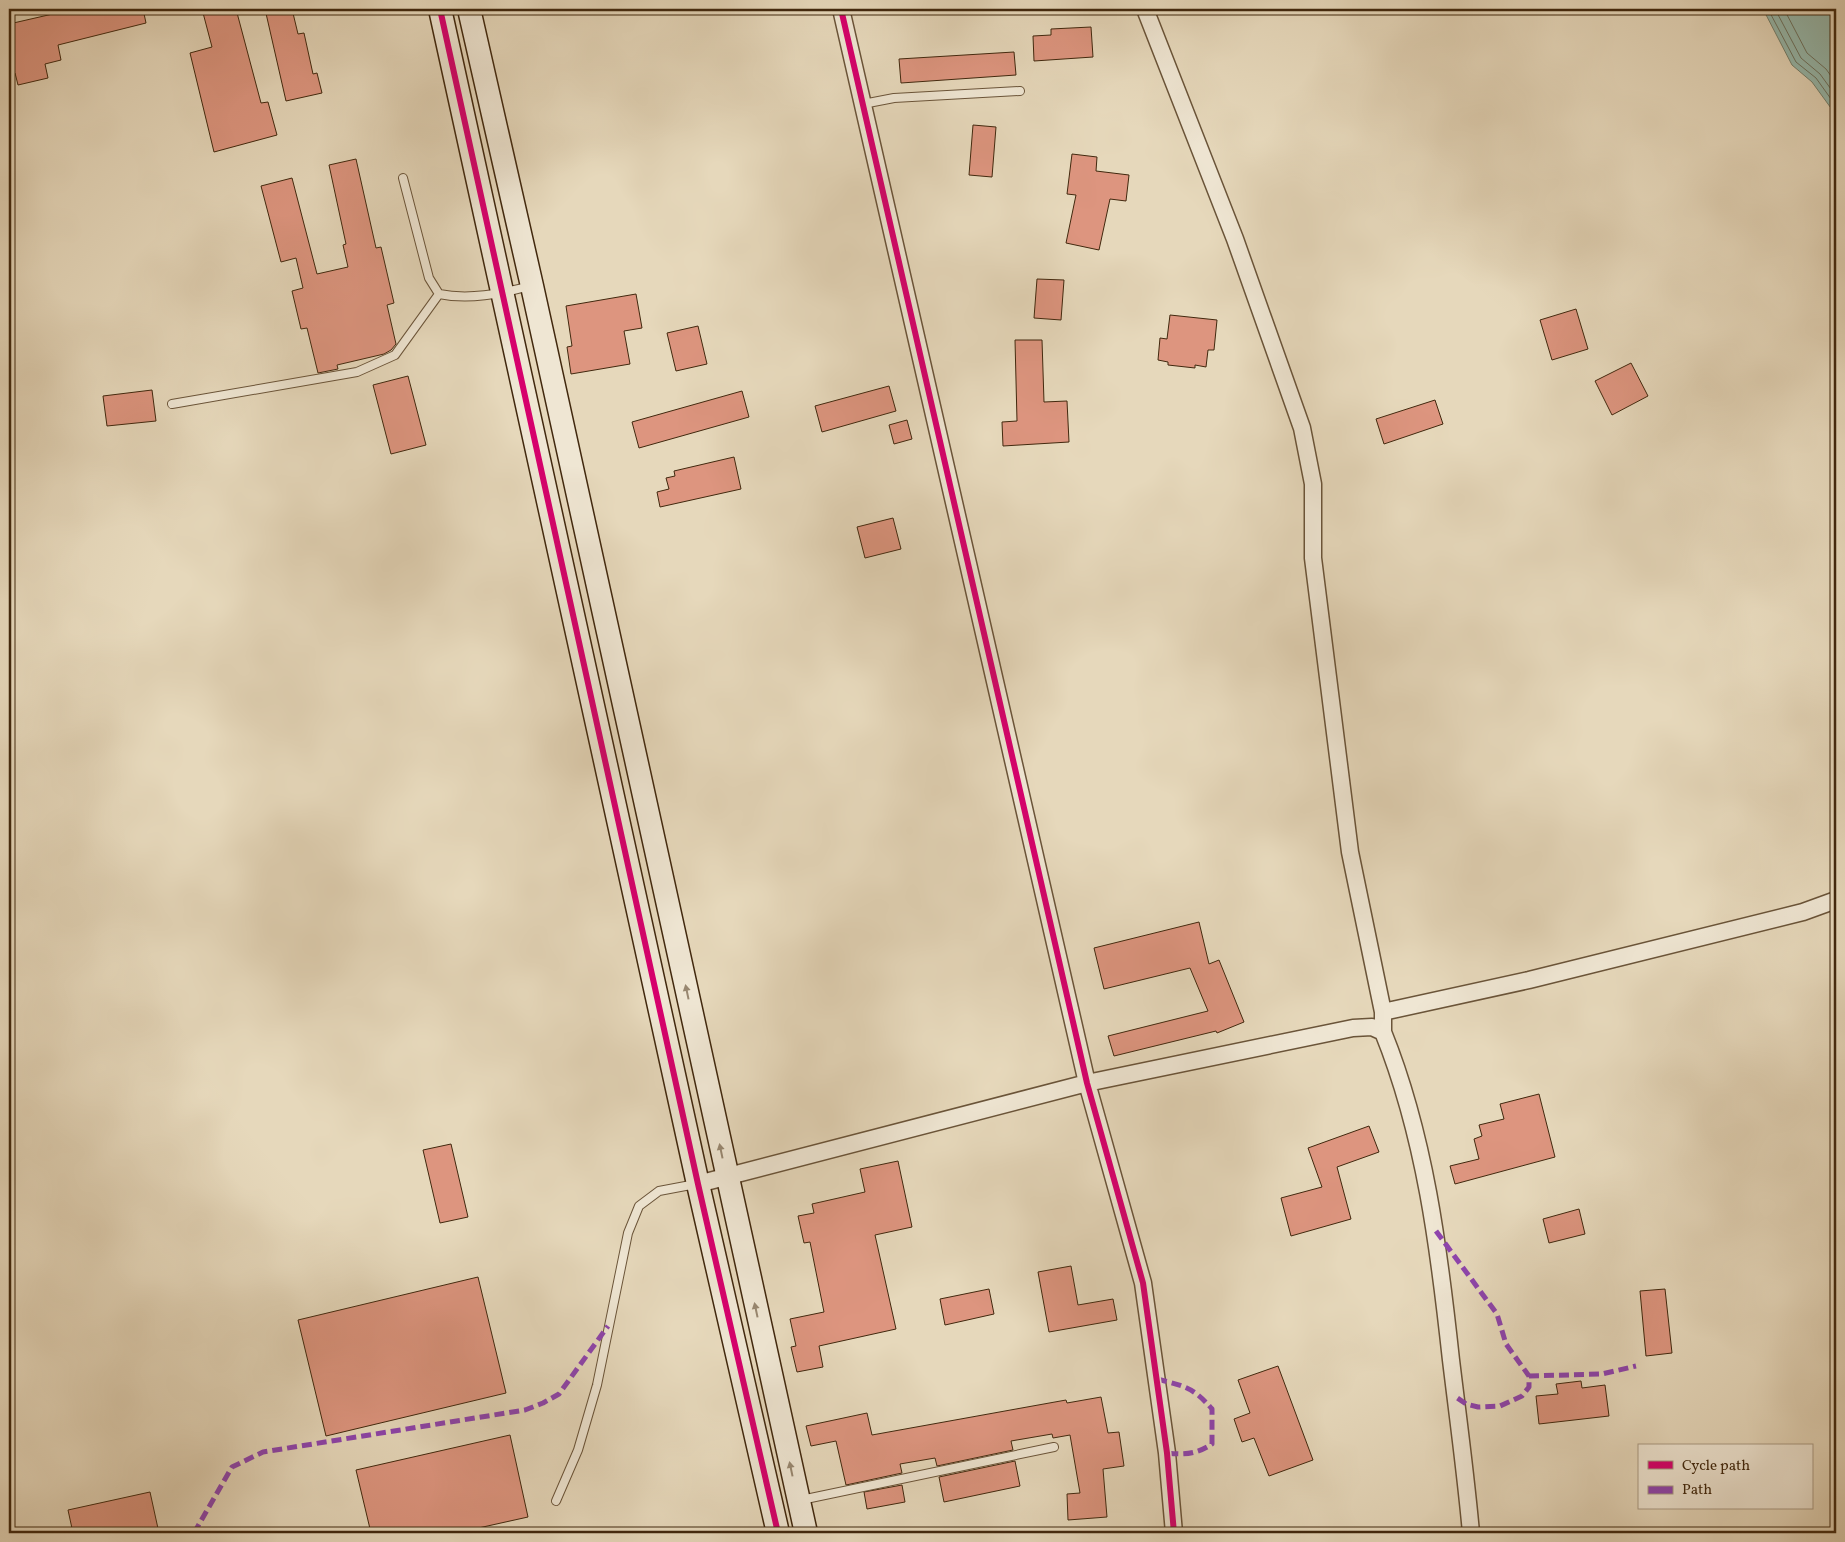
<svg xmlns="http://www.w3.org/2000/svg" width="1845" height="1542" font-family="Vollkorn,serif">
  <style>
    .water { fill: #96baae; stroke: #74806e }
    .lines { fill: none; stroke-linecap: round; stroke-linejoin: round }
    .shore { stroke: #6c715e; stroke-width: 1 }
    .building { fill: #dd957f; stroke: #41280e }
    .lane-casing { stroke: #6a5439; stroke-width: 10 }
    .street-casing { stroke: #6a5439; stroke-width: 19 }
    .secondary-casing { stroke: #41280e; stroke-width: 25 }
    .lane { stroke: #efe6d3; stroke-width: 8 }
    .street { stroke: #efe6d3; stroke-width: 16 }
    .secondary { stroke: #efe6d3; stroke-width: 22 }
    .quiet { stroke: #8e44ad; stroke-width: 5; stroke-dasharray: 10 5; stroke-linecap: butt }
    .cycleway-casing { stroke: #efe6d3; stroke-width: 9 }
    .cycleway { stroke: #d6006c; stroke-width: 6 }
    .oneway { fill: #988770 }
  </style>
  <rect width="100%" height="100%" fill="#e6d8bb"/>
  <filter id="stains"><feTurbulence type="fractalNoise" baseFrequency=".004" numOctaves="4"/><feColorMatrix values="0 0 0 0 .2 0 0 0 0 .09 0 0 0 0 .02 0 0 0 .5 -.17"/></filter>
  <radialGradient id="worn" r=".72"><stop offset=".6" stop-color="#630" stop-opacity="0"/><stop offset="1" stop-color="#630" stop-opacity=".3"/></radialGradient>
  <path class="water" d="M1763,9H1836V115L1812,82L1792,65Z"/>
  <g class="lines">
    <path class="shore" d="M1768,9L1796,62L1816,78L1836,106
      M1775,9L1801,58L1820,74L1836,96
      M1784,9L1807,53L1826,69L1836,83"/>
  </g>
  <path class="building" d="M56,9H143L146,23L58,45L61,60L45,64L48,78L18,85L15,73L9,74V24L57,13Z
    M202,9H236L261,103L268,102L277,135L214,152L190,53L212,47Z
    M265,9H292L298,34L304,33L313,74L317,73L322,93L286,101Z
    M1091,27L1093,57L1034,61L1033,36L1051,35V29Z
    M1014,52L1016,75L901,83L899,59Z
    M973,125L996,127L992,177L969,175Z
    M1072,154L1097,157L1096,171L1129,175L1126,201L1110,199L1099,250L1066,243L1076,195L1067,194Z
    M356,159L376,248L381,247L394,303L387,305L396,344L391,350L384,354L337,365L338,369L318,373L307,328L301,329L292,291L303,288L296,258L281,262L261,186L292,178L317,274L348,267L343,245L346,244L329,165Z
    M1037,279L1064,280L1061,320L1034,318Z
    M636,294L642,328L624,331L630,364L571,374L567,347L572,346L566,306Z
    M1576,309L1588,349L1552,360L1540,320Z
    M1170,315L1217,320L1214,350H1208L1206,367L1195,365V368L1168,365V362L1158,360L1160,338L1167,339Z
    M698,326L707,364L676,371L667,333Z
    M1015,340H1042L1044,402L1067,401L1069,442L1003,446L1002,422L1017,421Z
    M1631,363L1648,396L1612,415L1595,381Z
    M408,376L426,445L391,454L373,385Z
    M889,386L896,411L822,432L815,406Z
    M152,390L156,421L107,426L103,396Z
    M742,391L749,417L639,448L632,422Z
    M1435,400L1443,424L1384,444L1376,419Z
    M907,420L912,439L894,444L889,425Z
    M734,457L741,489L660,507L657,492L669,489L666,478L675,476L674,471Z
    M893,518L901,549L865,558L857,527Z
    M1199,922L1209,964L1219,960L1244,1022L1217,1033L1216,1031L1114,1056L1108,1036L1208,1011L1190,968L1104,989L1094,948Z
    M1539,1094L1555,1157L1455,1184L1450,1166L1479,1159L1474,1139L1482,1136L1479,1125L1504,1119L1500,1104Z
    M1369,1126L1379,1152L1337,1167L1351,1219L1291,1236L1281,1198L1322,1187L1308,1148Z
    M451,1144L468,1217L440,1223L423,1150Z
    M898,1161L912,1227L875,1235L896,1329L819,1346L823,1367L797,1372L791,1347L796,1346L790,1319L824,1312L810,1242L804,1243L798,1216L814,1213L812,1204L865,1192L860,1169Z
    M1579,1209L1585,1234L1549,1243L1543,1219Z
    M1071,1266L1078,1305L1113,1299L1117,1320L1049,1332L1038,1272Z
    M478,1277L506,1393L326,1436L298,1320Z
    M989,1289L994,1314L945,1325L940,1299Z
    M1665,1289L1672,1353L1646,1356L1640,1291Z
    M1278,1366L1313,1460L1269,1476L1254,1438L1242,1442L1234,1419L1250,1413L1238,1380Z
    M1581,1381L1582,1388L1605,1385L1609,1416L1539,1424L1536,1396L1558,1394L1556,1384Z
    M1101,1397L1108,1433L1119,1432L1124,1466L1103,1469L1107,1517L1068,1520L1067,1494L1080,1493L1070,1435L1053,1438L1052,1434L1011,1441L1013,1450L937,1466L935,1458L900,1464L902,1473L846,1485L836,1441L811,1446L806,1426L867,1413L872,1435L1066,1400L1067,1403Z
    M510,1435L528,1517L456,1533H371L356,1470Z
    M1015,1461L1020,1486L944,1502L939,1477Z
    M902,1485L905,1502L867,1509L864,1492Z
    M150,1492L159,1533H73L68,1510Z"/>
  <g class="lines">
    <g class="lane-casing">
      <path id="lane" d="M863,104L894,98L1020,91
        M403,178L429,278L439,294C469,300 500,294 530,286
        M172,404L357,372L395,355L439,294
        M801,1500L1054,1447
        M556,1501L578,1450L597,1385L628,1233L639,1206L659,1191L696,1184"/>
    </g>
    <g class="street-casing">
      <path id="street" d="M841,9L1087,1083L1143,1283L1167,1453L1174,1533
        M1145,9L1235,239L1302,428L1313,484V558L1350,852L1383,1012V1032
        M1383,1012L1529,980L1803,912L1836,900
        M698,1184L1087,1083L1353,1028L1372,1027L1383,1032C1425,1136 1439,1249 1451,1360C1458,1418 1466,1476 1471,1533"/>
    </g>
    <g class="secondary-casing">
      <path id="secondary" d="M440,9L698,1184L778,1533
        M469,9L532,286L806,1533"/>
    </g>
    <use href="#lane" class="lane"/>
    <use href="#street" class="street"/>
    <use href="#secondary" class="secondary"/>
    <path class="quiet" d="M1436,1231L1497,1314L1506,1344L1529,1376V1387L1522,1396L1500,1406L1478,1407L1466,1404L1456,1397
      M1529,1376L1602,1374L1636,1366
      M1157,1379C1184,1386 1193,1387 1212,1409V1444C1197,1454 1185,1455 1167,1453
      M194,1533L232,1467L263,1452L525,1410L543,1403L559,1394L608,1326"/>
    <g class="cycleway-casing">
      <path id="cycleway" d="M440,9L698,1184L778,1533
        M841,9L1087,1083L1143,1283L1167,1453L1174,1533"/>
    </g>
    <use href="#cycleway" class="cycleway"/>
  </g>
  <defs><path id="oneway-solid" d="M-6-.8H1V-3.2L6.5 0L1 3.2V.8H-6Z" transform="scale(1.25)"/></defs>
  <g class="oneway">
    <use href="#oneway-solid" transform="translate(687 992) rotate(-102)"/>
    <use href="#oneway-solid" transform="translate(721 1151) rotate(-102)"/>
    <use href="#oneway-solid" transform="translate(756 1310) rotate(-102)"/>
    <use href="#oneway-solid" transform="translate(791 1469) rotate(-102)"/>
  </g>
  <rect width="1845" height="1542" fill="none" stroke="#e6d8bb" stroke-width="30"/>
  <rect x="10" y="10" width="1825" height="1522" fill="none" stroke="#41280e" stroke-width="2.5"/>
  <rect x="15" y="15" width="1815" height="1512" fill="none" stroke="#41280e"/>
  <rect x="1638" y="1444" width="175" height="65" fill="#efe6d3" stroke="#a99a84"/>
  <rect x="1648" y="1461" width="25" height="8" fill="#d6006c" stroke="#a99a84"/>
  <text x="1682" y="1470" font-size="15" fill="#41280e">Cycle path</text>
  <rect x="1648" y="1486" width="25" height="8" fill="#8e44ad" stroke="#a99a84"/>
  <text x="1682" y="1494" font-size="15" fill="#41280e">Path</text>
  <rect width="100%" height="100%" filter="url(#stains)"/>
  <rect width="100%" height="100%" fill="url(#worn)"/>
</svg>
